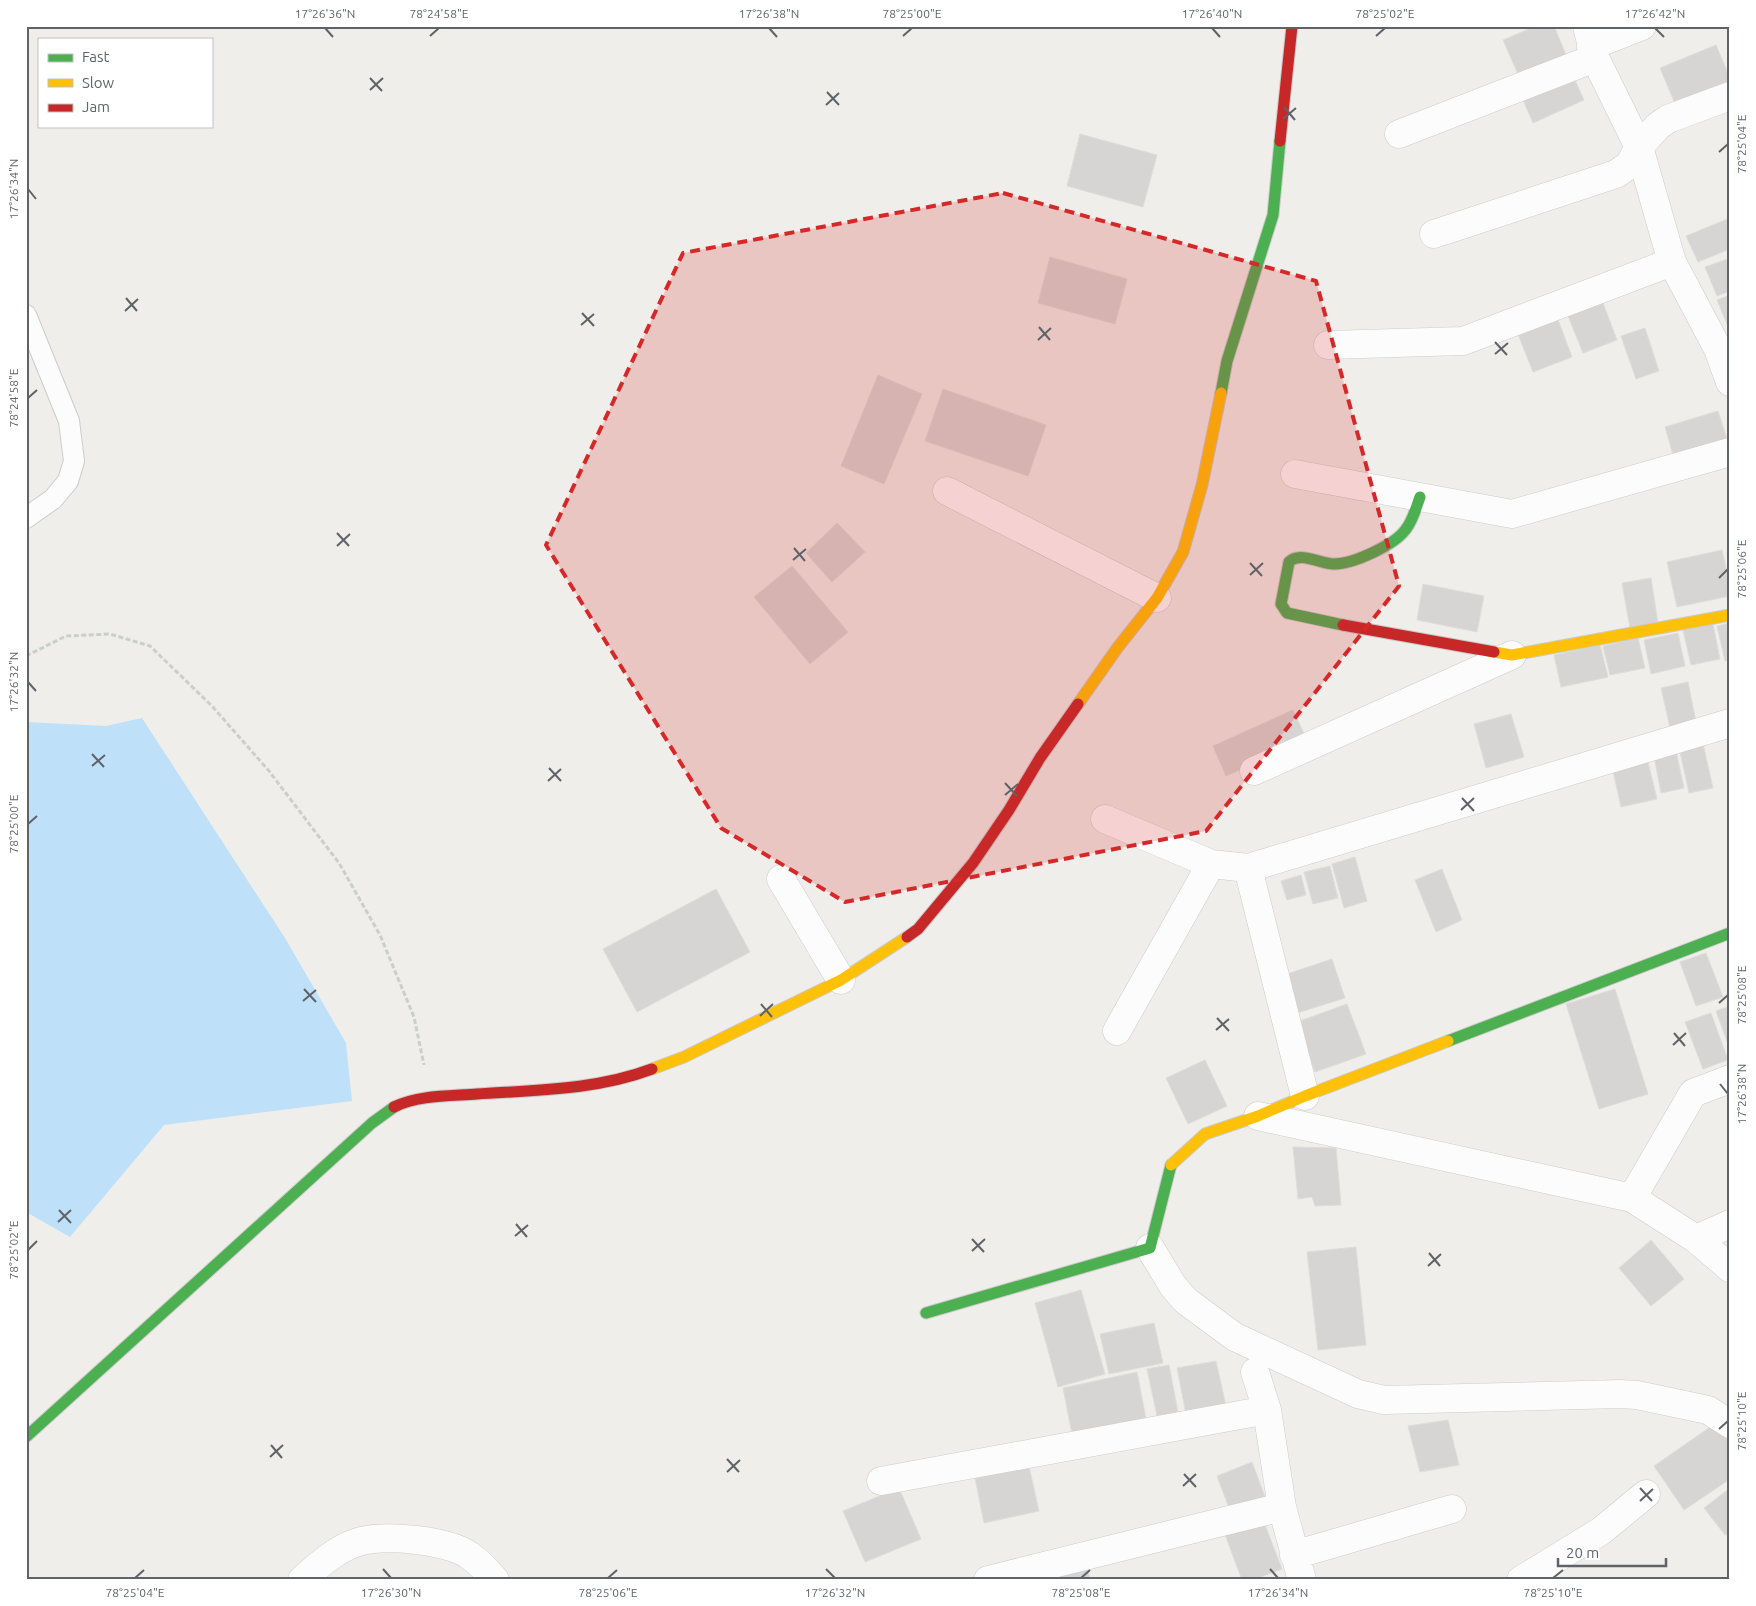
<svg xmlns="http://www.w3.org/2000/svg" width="1756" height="1606" font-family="Ubuntu,sans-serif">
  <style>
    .water { fill: #bfe0f9 }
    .building { fill: #d6d5d3; stroke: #deddd9 }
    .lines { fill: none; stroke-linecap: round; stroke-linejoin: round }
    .lane-casing { stroke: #cbcccc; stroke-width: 22 }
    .street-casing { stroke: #cbcccc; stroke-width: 29 }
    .fast-casing { stroke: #cacacb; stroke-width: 13 }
    .slow-casing { stroke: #cacacb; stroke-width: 13 }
    .jam-casing { stroke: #cacacb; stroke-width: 13 }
    .path { stroke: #cacfcc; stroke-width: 3; stroke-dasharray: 5 2.5; stroke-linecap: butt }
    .lane { stroke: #fdfcfc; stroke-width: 20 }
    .street { stroke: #fdfcfc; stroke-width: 28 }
    .fast { stroke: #4caf50; stroke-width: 11 }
    .slow { stroke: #ffc107; stroke-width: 11 }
    .jam { stroke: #c62828; stroke-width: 11 }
    .marked { fill: #d62828; fill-opacity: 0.2; stroke: #d62828; stroke-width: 4; stroke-dasharray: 10 6; stroke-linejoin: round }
    .ticks { fill: none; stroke: #5f6368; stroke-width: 2 }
    .neatline { fill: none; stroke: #5f6368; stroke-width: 2 }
    .ticks-label { font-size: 12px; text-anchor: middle; fill: #5f6368 }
  </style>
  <rect width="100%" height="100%" fill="#efeeea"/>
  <path class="water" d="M142,718L285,938L346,1043L352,1101L164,1125L70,1237L26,1212V722L106,726Z"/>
  <path class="building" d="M1536,26H1554L1569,62L1521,81L1503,40Z
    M1716,45L1730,78V84L1676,106L1660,68Z
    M1570,69L1584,100L1533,123L1520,93Z
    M1080,134L1157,155L1143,207L1067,186Z
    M1730,218V249L1698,262L1686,236Z
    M1050,257L1127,279L1115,324L1038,303Z
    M1730,258V291L1717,296L1705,267Z
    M1730,295V331L1717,300Z
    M1603,303L1617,340L1583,353L1568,316Z
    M1557,317L1572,357L1533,372L1517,332Z
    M1645,328L1659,371L1636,379L1621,336Z
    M878,375L922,394L884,484L841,466Z
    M943,389L1046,425L1028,476L925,441Z
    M1718,411L1728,442L1674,458L1665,427Z
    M837,523L865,552L832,582L806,553Z
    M1722,550L1730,586V596L1677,607L1667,562Z
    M792,566L848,632L810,664L754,597Z
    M1651,578L1658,623L1630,628L1622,583Z
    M1423,584L1484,596L1477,632L1417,620Z
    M1730,623V660L1725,661L1717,626Z
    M1713,624L1720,659L1691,665L1683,630Z
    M1678,633L1685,666L1651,674L1644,640Z
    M1638,638L1645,668L1610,675L1603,646Z
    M1600,645L1608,677L1561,687L1554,655Z
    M1688,682L1697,727L1671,732L1661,688Z
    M1293,710L1307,740L1226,776L1213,746Z
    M1511,714L1524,757L1486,768L1474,724Z
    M1702,739L1713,788L1689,793L1678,743Z
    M1675,746L1684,788L1661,793L1653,751Z
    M1646,754L1657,799L1621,807L1611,762Z
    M1355,857L1367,901L1344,908L1332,864Z
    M1330,866L1338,898L1313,904L1304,872Z
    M1442,869L1462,920L1436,932L1415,880Z
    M1301,875L1306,895L1287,900L1281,881Z
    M716,889L750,952L637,1012L603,949Z
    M1706,953L1723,997L1696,1006L1680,962Z
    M1332,959L1345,998L1297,1013L1284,975Z
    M1615,989L1648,1094L1599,1109L1566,1004Z
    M1347,1004L1366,1054L1315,1072L1297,1022Z
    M1730,1006V1050L1716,1011Z
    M1711,1013L1728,1060L1703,1069L1685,1022Z
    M1205,1060L1227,1106L1188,1124L1166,1078Z
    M1293,1147L1336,1148L1341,1205L1315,1206L1312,1197L1298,1199Z
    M1651,1240L1684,1279L1651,1306L1619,1268Z
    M1356,1247L1366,1345L1318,1350L1307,1252Z
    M1081,1290L1105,1374L1058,1387L1035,1303Z
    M1154,1323L1163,1363L1109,1374L1100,1334Z
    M1216,1361L1226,1406L1186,1414L1177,1368Z
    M1169,1365L1178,1412L1157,1416L1147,1369Z
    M1137,1372L1147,1424L1073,1439L1063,1388Z
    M1448,1420L1459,1465L1420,1472L1408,1426Z
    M1716,1423L1730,1443V1479L1684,1510L1654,1466Z
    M1028,1462L1039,1511L984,1523L974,1473Z
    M1252,1462L1267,1502L1232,1516L1217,1476Z
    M899,1488L921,1539L865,1562L843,1511Z
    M1730,1488V1532L1725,1535L1704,1508Z
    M1262,1517L1282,1569L1253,1580H1242L1224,1532Z
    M1083,1560L1091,1580H1049L1047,1574Z"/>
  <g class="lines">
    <g class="lane-casing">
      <path id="lane" d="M26,315L69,421L74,461L68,481L53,499L26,518"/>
    </g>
    <g class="street-casing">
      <path id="street" d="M1587,26L1595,58L1639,147L1672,262L1718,349L1730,382
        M1591,46L1642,26
        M1399,134L1595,58
        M1434,234L1616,174L1629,165L1639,147L1658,126L1668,119L1730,96
        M1328,345L1463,341L1672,262
        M1295,474L1512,514L1730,452
        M947,491L1157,598
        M1254,771L1512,655
        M1105,819L1211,864L1248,868L1730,723
        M1248,868L1305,1096
        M781,879L841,980
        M1117,1031L1211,864
        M1258,1116L1632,1198L1696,1239L1730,1268
        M1632,1198L1693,1093L1730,1079
        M1696,1239L1730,1224
        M1150,1248L1173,1286L1186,1301L1235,1337L1358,1394L1384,1400L1620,1394L1637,1395L1708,1410L1730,1424
        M1255,1372L1267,1410L1282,1507L1302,1580
        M881,1481L1267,1410
        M1294,1555L1452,1509
        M302,1580C318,1566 335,1550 355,1543C380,1533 449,1540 470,1556C479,1562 488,1572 495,1580
        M988,1580L1282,1507
        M1521,1580L1601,1531L1646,1494"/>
    </g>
    <g class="fast-casing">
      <path id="fast" d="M1221,393L1227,361L1273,215L1280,141
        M1343,625L1287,613L1281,604L1289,562C1300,551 1321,564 1334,564C1353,564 1395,545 1406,529C1413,520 1416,508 1420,497
        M1448,1041L1730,933
        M926,1313L1150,1248L1171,1165
        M26,1437L372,1123L394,1107"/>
    </g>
    <g class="slow-casing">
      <path id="slow" d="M1494,652L1512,655L1730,615
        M1078,704L1118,647L1157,598L1183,552L1202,485L1221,393
        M652,1069L684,1057L841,980L907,937
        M1171,1165L1205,1134L1258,1116L1305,1096L1448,1041"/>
    </g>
    <g class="jam-casing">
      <path id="jam" d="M1280,141L1292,26
        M1343,625L1494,652
        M907,937L918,929L973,863L1009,810L1040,758L1078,704
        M394,1107C417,1095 451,1096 477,1094C536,1090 596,1090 652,1069"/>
    </g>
    <path class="path" d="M26,656L66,636L110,634L150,646L212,706L269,771L339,863L380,935L414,1017L424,1065"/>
    <use href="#lane" class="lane"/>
    <use href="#street" class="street"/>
    <use href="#fast" class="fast"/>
    <use href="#slow" class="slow"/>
    <use href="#jam" class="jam"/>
  </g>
  <path class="marked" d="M1003,193L1316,281L1399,586L1206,831L845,902L721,828L546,545L683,253Z"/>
  <path class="ticks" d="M325,28L333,37M769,28L777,37M1212,28L1220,37M1655,28L1664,37M430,36L439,28M903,36L912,28M1376,36L1385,28M370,78L382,91M370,90L383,78M827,92L839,105M826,105L839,93M1284,107L1295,120M1283,119L1296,108M1719,152L1728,144M28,189L36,199M126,298L137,311M125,311L138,299M582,313L594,326M581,325L594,314M1039,327L1050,340M1038,340L1051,328M1495,342L1507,355M1495,354L1508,343M28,398L37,390M337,533L349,546M337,546L350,534M794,548L805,561M793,560L806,549M1250,563L1262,576M1250,575L1263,563M1719,578L1728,569M28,682L36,691M92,754L104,767M92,766L105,755M549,768L561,781M548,781L561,769M1005,783L1017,796M1005,795L1018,784M1462,798L1474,811M1461,810L1474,798M28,824L37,816M304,989L316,1002M303,1001L316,990M1719,1003L1728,995M761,1004L772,1017M760,1016L773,1004M1217,1018L1229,1031M1216,1030L1229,1019M1674,1033L1685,1046M1673,1045L1686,1033M1720,1084L1728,1094M59,1210L71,1223M58,1222L71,1210M516,1224L527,1237M515,1236L528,1225M972,1239L984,1252M28,1250L37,1241M972,1251L985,1239M1429,1253L1440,1266M1428,1266L1441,1254M1719,1429L1728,1421M271,1445L282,1458M270,1457L283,1445M727,1459L739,1472M727,1472L740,1460M1184,1474L1196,1487M1183,1486L1196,1474M1640,1488L1652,1501M1640,1501L1653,1489M383,1569L391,1578M826,1569L835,1578M1270,1569L1278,1578M135,1578L144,1570M608,1578L617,1570M1081,1578L1090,1570M1553,1578L1563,1570"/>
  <rect width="1756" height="1606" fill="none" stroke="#ffffff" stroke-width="55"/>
  <rect x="38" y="38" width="175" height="90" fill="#ffffff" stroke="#bfc1c3"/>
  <rect x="48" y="54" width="25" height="8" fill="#4caf50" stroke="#bfc1c3"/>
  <text x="82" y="62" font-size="15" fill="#5f6368">Fast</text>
  <rect x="48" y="79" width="25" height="8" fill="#ffc107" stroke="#bfc1c3"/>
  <text x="82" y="88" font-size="15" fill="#5f6368">Slow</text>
  <rect x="48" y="104" width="25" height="8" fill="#c62828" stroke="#bfc1c3"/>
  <text x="82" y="112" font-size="15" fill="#5f6368">Jam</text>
  <path d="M1558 1558v8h108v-8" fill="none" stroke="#5f6368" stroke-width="2.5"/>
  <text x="1566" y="1558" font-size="15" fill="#5f6368" stroke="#ffffff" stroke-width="4" paint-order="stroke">20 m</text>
  <rect x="28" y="28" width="1700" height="1550" class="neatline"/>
  <g class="ticks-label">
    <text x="325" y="18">17°26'36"N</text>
    <text x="439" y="18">78°24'58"E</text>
    <text x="769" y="18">17°26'38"N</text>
    <text x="912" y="18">78°25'00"E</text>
    <text x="1212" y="18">17°26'40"N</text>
    <text x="1385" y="18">78°25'02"E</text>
    <text x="1655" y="18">17°26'42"N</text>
    <text transform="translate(1742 144) rotate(-90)" y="4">78°25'04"E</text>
    <text transform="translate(14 189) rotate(-90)" y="4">17°26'34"N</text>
    <text transform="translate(14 398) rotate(-90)" y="4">78°24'58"E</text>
    <text transform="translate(1742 569) rotate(-90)" y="4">78°25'06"E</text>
    <text transform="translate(14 682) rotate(-90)" y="4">17°26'32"N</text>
    <text transform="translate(14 824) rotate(-90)" y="4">78°25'00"E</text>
    <text transform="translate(1742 995) rotate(-90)" y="4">78°25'08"E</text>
    <text transform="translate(1742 1094) rotate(-90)" y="4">17°26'38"N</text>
    <text transform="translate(14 1250) rotate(-90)" y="4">78°25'02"E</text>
    <text transform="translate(1742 1421) rotate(-90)" y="4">78°25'10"E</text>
    <text x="135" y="1597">78°25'04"E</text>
    <text x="391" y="1597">17°26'30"N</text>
    <text x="608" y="1597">78°25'06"E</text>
    <text x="835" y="1597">17°26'32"N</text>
    <text x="1081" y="1597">78°25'08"E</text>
    <text x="1278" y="1597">17°26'34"N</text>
    <text x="1553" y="1597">78°25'10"E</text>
  </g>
</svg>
